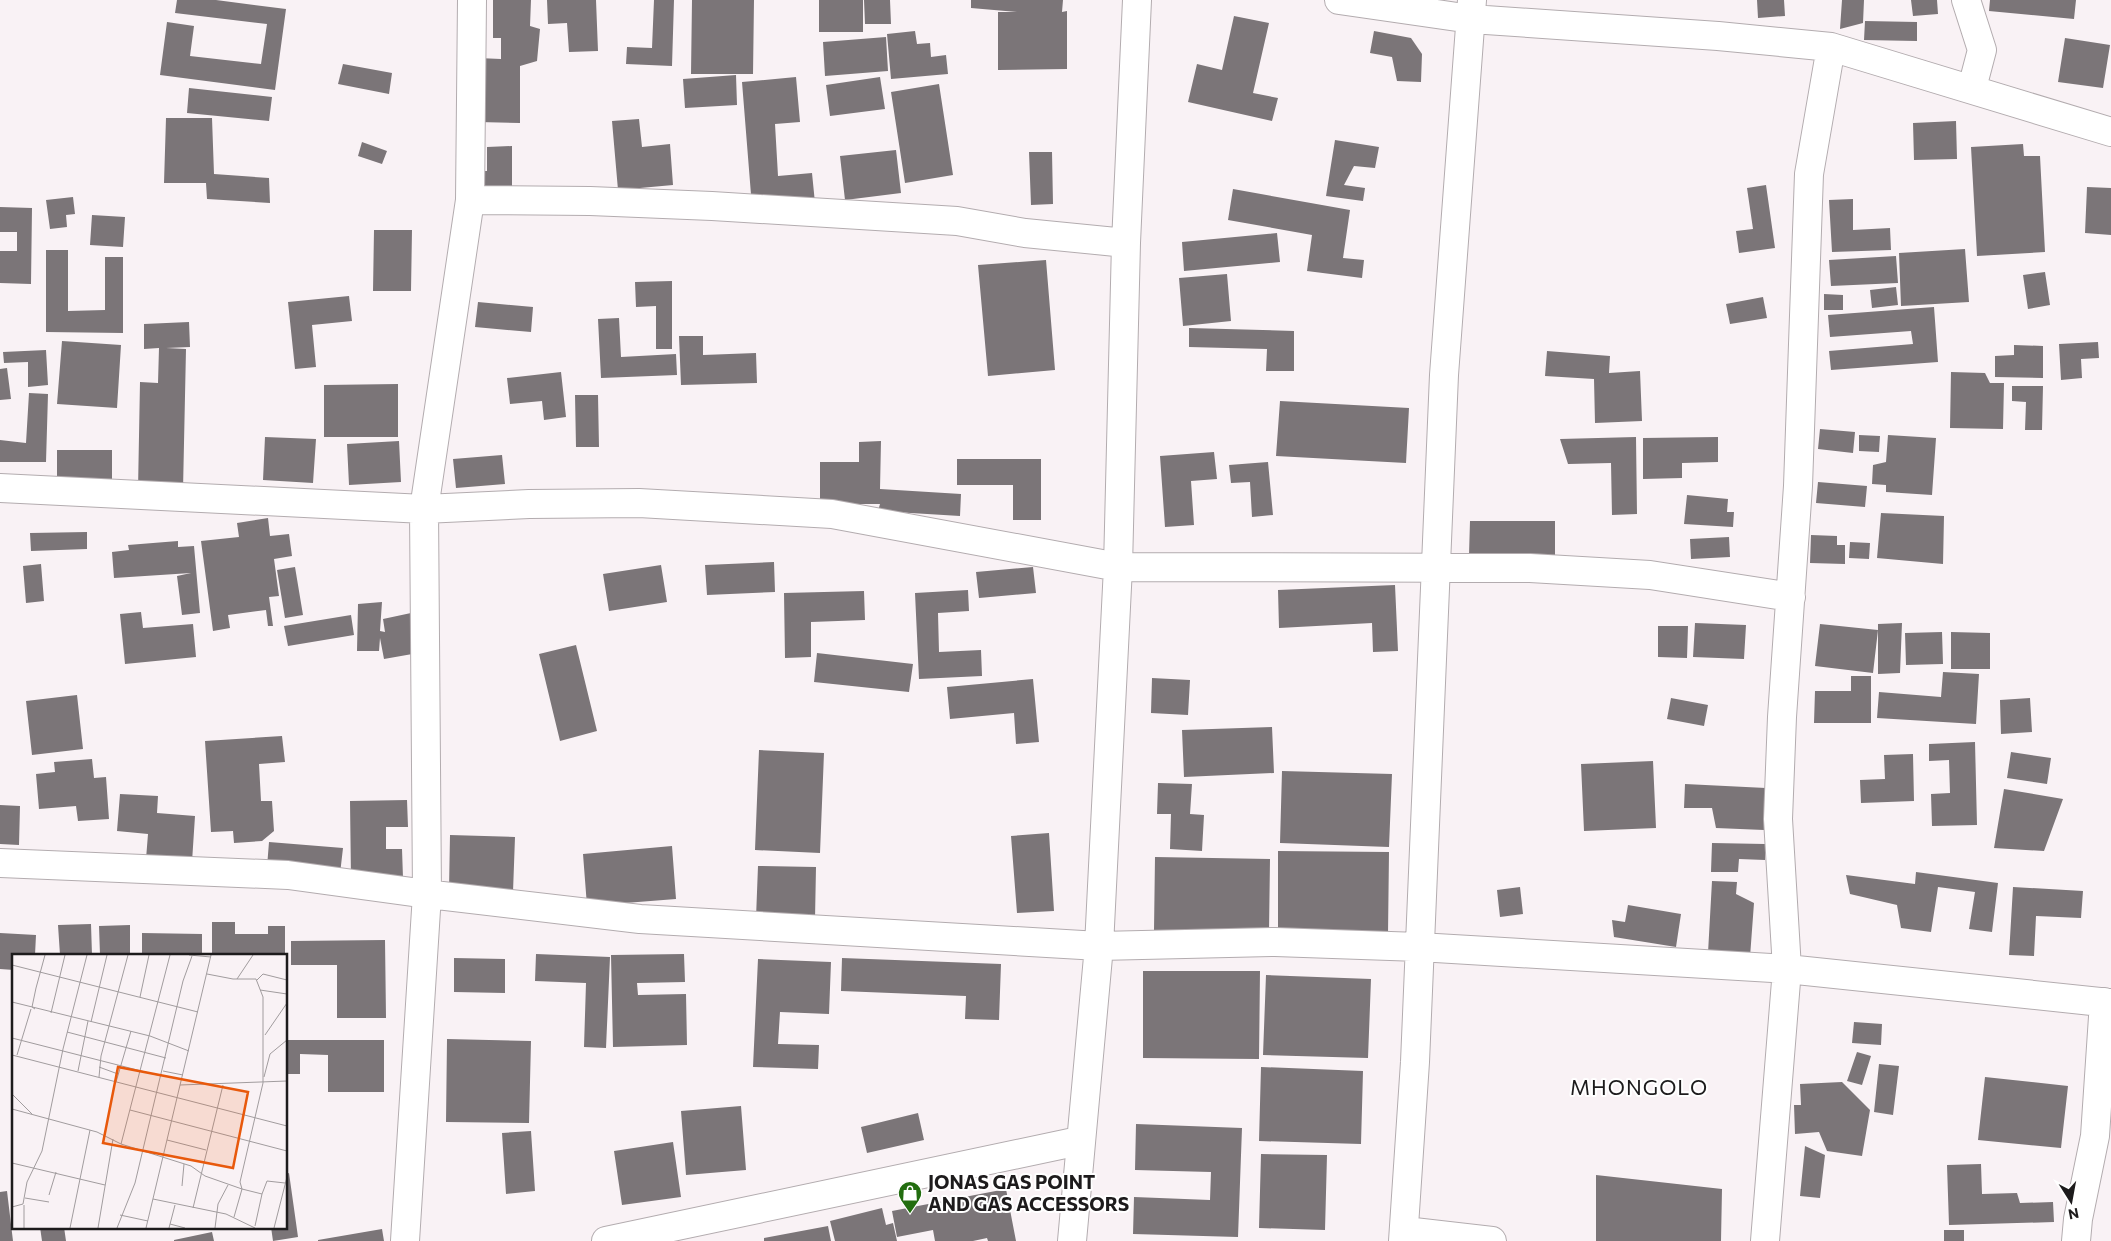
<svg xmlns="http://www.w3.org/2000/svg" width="2111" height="1241" font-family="Commissioner,sans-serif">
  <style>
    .building { fill: #7b7578 }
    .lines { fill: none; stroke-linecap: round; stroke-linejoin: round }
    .minor-casing { stroke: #b3acaf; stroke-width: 30 }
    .minor { stroke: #fff; stroke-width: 28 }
    .labels { text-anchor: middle; stroke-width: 4; stroke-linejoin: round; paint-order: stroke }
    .poi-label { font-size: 19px; font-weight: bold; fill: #1d1b1c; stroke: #fff; text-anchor: start }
    .quarter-label { font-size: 21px; letter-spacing: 1px; fill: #1d1b1c; stroke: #fff }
    .inset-road { fill: none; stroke: #a19c9e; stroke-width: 1 }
    .view { fill: #e8590c; fill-opacity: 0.15; stroke: #e8590c; stroke-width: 2.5 }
    .inset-edge { fill: none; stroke: #1d1b1c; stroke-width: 2.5 }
  </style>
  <rect width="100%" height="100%" fill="#f9f2f5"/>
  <path class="building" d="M177,0H216L286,9L275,90L160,75L167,22L194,26L190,56L261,64L267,24L175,13Z
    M493,0H531L530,26L540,29L537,61L520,66V123L478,122V58L501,59V38H493Z
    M547,0H596L598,51L569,52L567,23L548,24Z
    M654,0H674L672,66L626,64L627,47L652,48Z
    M692,0H754L753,74H691Z
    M819,0H863V32H819Z
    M864,0H890L891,24H865Z
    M971,0H1063L1062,12L1067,11V69L998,70V12H1017L971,8Z
    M1757,0H1784L1785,16L1758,18Z
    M1842,0H1864L1863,23L1840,29Z
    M1911,0H1937L1938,14L1913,16Z
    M1990,0H2076L2074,19L1989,11Z
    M1234,16L1269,23L1253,93L1278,98L1272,121L1188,102L1197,64L1222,70Z
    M1865,21L1917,22V41L1864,40Z
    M915,31L917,44L930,43L931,57L946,55L948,74L891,79L887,34Z
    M1374,31L1411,38L1422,54L1421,82L1397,81L1392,57L1370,53Z
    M886,37L888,71L825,76L823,42Z
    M2065,38L2110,45L2103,88L2058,82Z
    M343,64L392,73L389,94L338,84Z
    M736,75L737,105L685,108L683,79Z
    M796,77L800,122L775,124L778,176L812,173L815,203L752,207L742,82Z
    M880,77L885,109L830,116L826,85Z
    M939,84L953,175L905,183L891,92Z
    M189,88L272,97L269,121L187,113Z
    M166,118H212L214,174L269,178L270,203L207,199L206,183H164Z
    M639,119L642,147L670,144L673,185L618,190L612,121Z
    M1956,121L1957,159L1914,160L1913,123Z
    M1335,140L1379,147L1375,168L1354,166L1344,185L1365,188L1363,201L1326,196Z
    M362,142L387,151L382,164L358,156Z
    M2023,144L2024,156H2040L2045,252L1977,256L1971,147Z
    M512,146V196L474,197V171H487V147Z
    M896,150L901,193L845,200L840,156Z
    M1029,152H1052L1053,204L1031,205Z
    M1766,185L1775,248L1739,253L1736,231L1753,229L1747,188Z
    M2087,187L2111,188V235L2085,233Z
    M1233,189L1350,210L1343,258L1364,260L1362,278L1307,271L1312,235L1228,220Z
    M73,197L75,214L66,215L67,227L50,229L46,200Z
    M1853,199V230L1890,228L1891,250L1832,252L1829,200Z
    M0,207L32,208L31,284L0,283V251H17V232H0Z
    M92,215L125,217L123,247L90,245Z
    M374,230H412L411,291H373Z
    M1277,233L1280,262L1184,271L1182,242Z
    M1965,249L1969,302L1901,306L1899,253Z
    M46,250H68V311L105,310V257H123V333L46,332Z
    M1896,256L1898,283L1831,286L1829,260Z
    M1046,260L1055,370L988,376L978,265Z
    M2045,272L2050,305L2028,309L2023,275Z
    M1227,274L1231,321L1183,326L1179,278Z
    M672,281V349H656V306L636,307L635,282Z
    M1896,287L1898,305L1872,308L1870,290Z
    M1824,294L1843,295V310H1824Z
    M349,296L352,321L312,325L316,367L295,369L288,302Z
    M1763,297L1767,318L1730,324L1726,304Z
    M478,302L533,307L531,332L475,327Z
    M1934,307L1938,362L1831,370L1829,351L1913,344L1911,331L1830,337L1828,315Z
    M619,318L621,357L676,354L677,375L601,378L598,319Z
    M189,322L190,347L166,348L186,349L183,490H138L140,382L158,383L159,348L144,349V324Z
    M1189,328L1294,331V371H1266L1267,349L1189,347Z
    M679,336H703V355L756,353L757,383L681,385Z
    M62,341L121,345L117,408L57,404Z
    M2098,342L2099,358L2081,359L2082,378L2061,380L2059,344Z
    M2014,345L2043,346V378L1995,377V356L2014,355Z
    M46,350L48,385L28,387V362L4,363L3,352Z
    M1547,351L1610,356L1609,373L1640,371L1642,421L1595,423L1594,379L1545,376Z
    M7,368L11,399L0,400V369Z
    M561,372L566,417L544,420L542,401L510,404L507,378Z
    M1951,372L1985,373L1990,383H2004L2003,429L1950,428Z
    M398,384V437H324V385Z
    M2012,386H2043L2042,430H2025L2026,402L2012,401Z
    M29,393L48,394L46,462H0V440L26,443Z
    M575,395H598L599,447H576Z
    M1280,401L1409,408L1406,463L1276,456Z
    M1820,429L1855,432L1853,453L1818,449Z
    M1859,435L1880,436L1879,452L1859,451Z
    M1888,435L1936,438L1932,495L1886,492V485L1872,484L1873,465L1886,462Z
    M265,437L316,439L313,483L263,480Z
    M1636,437L1637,514L1612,515L1611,463L1568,464L1560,439Z
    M1718,437V462L1682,463V478L1643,479V438Z
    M399,441L401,482L349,485L347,444Z
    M881,441L880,489L961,494L960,516L878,511L880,504H820V462H859V442Z
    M57,450H112V480L57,481Z
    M1214,452L1217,479L1191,481L1194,525L1165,527L1160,456Z
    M502,455L505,484L456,488L453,459Z
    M957,459H1041V520H1013V485H957Z
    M1268,462L1273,515L1252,517L1250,482L1231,483L1229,465Z
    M1818,482L1867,486L1865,507L1816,503Z
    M1687,495L1728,499L1727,512H1734L1733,527L1684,524Z
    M1881,513L1944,516L1943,564L1877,558Z
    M268,518L270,536L289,534L292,556L274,559L279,596L269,597L273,626H268L266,610L228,615L230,628L213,631L201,541L239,537L237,523Z
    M1470,521H1555V556L1469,555Z
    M87,532V549L31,551L30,533Z
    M1811,535L1837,536V545H1845V564L1810,563Z
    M1729,537L1730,557L1691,559L1690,539Z
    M178,541V547L194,546L200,613L182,615L177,576L191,573L114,578L112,552L129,550L128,545Z
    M1850,542L1870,543L1869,559L1849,558Z
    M774,562L775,592L707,595L705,565Z
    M41,564L44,601L26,603L23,566Z
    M661,565L667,602L609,611L603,574Z
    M295,567L303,615L285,618L277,570Z
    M1033,567L1036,593L979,598L976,572Z
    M1395,585L1398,651L1373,652L1372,623L1279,628L1278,590Z
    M968,590L969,611L938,613L939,652L981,650L982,676L919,679L915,593Z
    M864,591L865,620L811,622V657L785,658L784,593Z
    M382,602L380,631L385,632L383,619L411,613L418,653L384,659L380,638L379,651H357L358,604Z
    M141,612L143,628L193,624L196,657L125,664L120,614Z
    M351,615L354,635L288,646L284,626Z
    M1695,623L1746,625L1744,659L1693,657Z
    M1902,623L1900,673L1878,674V624Z
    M1820,624L1878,630L1873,673L1815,666Z
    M1658,626H1688L1687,658L1658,657Z
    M1942,632L1943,664L1906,665L1905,633Z
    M1951,632L1990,633V669H1951Z
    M576,645L597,731L560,741L539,654Z
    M817,653L913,664L909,692L814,682Z
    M1943,672L1979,674L1976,724L1877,718L1879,692L1941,697Z
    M1851,676H1871V723H1814L1815,691H1851Z
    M1152,678L1190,680L1188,715L1151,713Z
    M1033,679L1039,742L1016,744L1014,713L950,719L947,687Z
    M77,695L83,749L32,755L26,701Z
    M1671,698L1708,705L1704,726L1667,719Z
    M2030,698L2032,732L2001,734L2000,700Z
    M1272,727L1274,773L1184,777L1182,730Z
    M282,736L285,762L259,764L261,801H272L274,831L262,841L234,843L233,831L211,832L205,741Z
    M1975,742L1977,825L1932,826L1931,794L1950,793L1949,760L1929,761V744Z
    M759,750L824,753L820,853L755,850Z
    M2011,752L2051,758L2047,784L2007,778Z
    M1913,754L1914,801L1861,803L1860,780L1885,779L1884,755Z
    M92,759L94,778L106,777L109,819L78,821L76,806L39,809L36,774L55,772L54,762Z
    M1653,761L1656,828L1584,831L1581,764Z
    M1282,771L1392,774L1389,847L1280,843Z
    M1158,783L1192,784L1190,814L1204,815L1202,851L1170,849L1171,814H1157Z
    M1685,784L1766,788L1764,830L1716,828L1712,808H1684Z
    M2004,789L2063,799L2044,851L1994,848Z
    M120,794L158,796L157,813L195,816L192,862L146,859L148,834L117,831Z
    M407,800L408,827H386V849H402L403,878L351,879L350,801Z
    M0,805L20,806L19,845L0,844Z
    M1049,833L1054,911L1017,913L1011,836Z
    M450,835L515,837L513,892L449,890Z
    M269,842L343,848L340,874L267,867Z
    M1712,843L1765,844V860L1739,859L1738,872H1711Z
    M672,846L676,899L587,906L583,854Z
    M1278,851L1389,852L1388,934L1278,933Z
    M1155,857L1270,859L1269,932L1154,930Z
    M758,866L816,867L815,919L756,918Z
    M1916,872L1998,883L1992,932L1969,929L1975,892L1938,887L1931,932L1901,928L1897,905L1850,894L1846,875L1915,884Z
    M1712,881L1737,882L1736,894L1754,903L1750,957L1708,953Z
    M1520,887L1523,914L1500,917L1497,890Z
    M2013,887L2083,891L2081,918L2036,916L2034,956L2009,955Z
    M1628,905L1681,914L1676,947L1614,937L1612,920L1625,922Z
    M212,922H235V934H268V926H285V955H212Z
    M91,924L92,955H60L58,925Z
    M130,925V955H100L99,926Z
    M0,933L36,935L35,955H14V970L0,969Z
    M142,933L202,934V955H142Z
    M385,940L386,1018H337V965H291V941Z
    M536,954L610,957L606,1048L584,1047L586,983L535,981Z
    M684,954L685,982L637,983L638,995L686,994L687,1045L613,1047L611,955Z
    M454,958L505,959V993L454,992Z
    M842,958L1001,964L999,1020L965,1019L966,996L841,991Z
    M758,959L831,962L829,1014L780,1012L778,1044L819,1045L818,1069L753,1067Z
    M1143,971H1260L1259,1059L1143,1058Z
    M1266,975L1371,979L1368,1058L1263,1055Z
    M1854,1022L1882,1024L1881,1045L1852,1043Z
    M447,1039L531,1041L529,1123L446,1122Z
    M286,1040H384V1092H328V1055L300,1054V1074H286Z
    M1857,1052L1871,1056L1862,1085L1847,1081Z
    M1879,1064L1899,1066L1893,1115L1874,1112Z
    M1261,1067L1363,1071L1361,1144L1259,1141Z
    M1985,1077L2068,1086L2061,1148L1978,1140Z
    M1842,1082L1870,1110L1862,1156L1827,1151L1819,1132L1795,1134L1794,1105H1801L1800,1084Z
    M741,1106L746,1170L686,1175L681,1111Z
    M918,1113L924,1140L867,1153L861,1127Z
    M1136,1124L1242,1128L1238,1237L1133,1234L1134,1197L1210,1200L1211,1172L1135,1170Z
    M531,1131L535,1191L506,1194L502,1133Z
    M673,1142L681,1197L622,1205L614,1151Z
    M1805,1146L1825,1155L1820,1198L1800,1196Z
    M1261,1154L1327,1155L1325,1230L1259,1228Z
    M1981,1164L1982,1194L2017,1193L2020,1203L2053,1202L2054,1222L1949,1225L1947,1165Z
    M289,1173L298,1237L273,1241L271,1227H286V1174Z
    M1596,1175L1722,1189L1721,1241H1596Z
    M1006,1189L1016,1241H988L987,1238L973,1241H935L933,1230L897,1237L892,1211Z
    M7,1191L13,1241H0V1192Z
    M882,1208L886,1225L893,1223L897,1241H835L830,1221Z
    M828,1226L831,1241H764V1238Z
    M40,1227H64L66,1241H42Z
    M382,1229L384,1241H318V1240Z
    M1944,1230H1964V1241H1944Z
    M212,1232L214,1241H174V1240Z"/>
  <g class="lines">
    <g class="minor-casing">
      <path id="minor" d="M1339,0L1471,19L1718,36L1831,47L2111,132
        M1966,0L1982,50L1972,88
        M470,200L590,201L712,206L957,221L1025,233L1126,243
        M0,488L424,509L529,504L639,503L832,514L1118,567L1530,568L1650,575L1791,597
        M0,863L288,875L427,894L640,919L1099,946L1275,942L1419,947L1787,969L2111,1003
        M1405,1231L1492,1241
        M405,1241L427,894L424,509L470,200L472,0
        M606,1241L1079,1141
        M1072,1241L1099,946L1118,567L1126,243L1137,0
        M1403,1241L1415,1062L1444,375L1472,0
        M1765,1241L1787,969L1778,819L1782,717L1798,486L1809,174L1831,47
        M2076,1241L2078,1219L2095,1136L2104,1002"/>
    </g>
    <use href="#minor" class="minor"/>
  </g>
  <defs>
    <g id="shop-pin" transform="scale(1.25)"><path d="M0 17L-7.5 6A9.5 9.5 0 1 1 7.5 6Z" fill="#226d0f" stroke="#fff"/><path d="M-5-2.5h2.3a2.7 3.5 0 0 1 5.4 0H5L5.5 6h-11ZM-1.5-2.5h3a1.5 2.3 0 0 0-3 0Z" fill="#fff"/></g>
  </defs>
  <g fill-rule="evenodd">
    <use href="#shop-pin" x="910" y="1193"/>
  </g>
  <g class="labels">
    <g class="poi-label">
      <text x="928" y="1189">JONAS GAS POINT<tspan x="928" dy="22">AND GAS ACCESSORS</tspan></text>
    </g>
    <g class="quarter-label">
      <text x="1639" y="1095">MHONGOLO</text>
    </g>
  </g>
  <g transform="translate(12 954)">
    <rect width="275" height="275" fill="#f9f2f5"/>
    <path class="inset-road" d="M177,1L199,3M0,11L186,58M195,20L221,25H244L251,43V129L228,228L230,235L250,240L243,272M225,25L241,1M245,26L251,20L275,26M248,36L275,40M128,43L137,1M0,48L138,82L177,97M23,55L20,53L24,34L33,1M39,59L53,1M79,68L95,1M55,78L154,104M253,81L275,49M0,84L149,122M0,101L275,172M5,101L19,55M87,113L106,120M66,117L76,67M151,117L171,121M87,123L89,102L116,1M252,123L258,100L275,86M104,128L119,77M168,131L275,127M0,140L20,160M0,155L85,178L109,190L179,212L193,222L230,235L222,263M118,156L275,197M155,186L194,196M109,190L158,1M0,209L93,231M170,232L172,210M250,240L255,227L273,229M37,241L44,218M13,244L37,248M141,245L214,260L243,274M12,251V274M0,253L11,250L15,228L30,197L51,95L75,1M181,254L211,131M108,261L136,267M158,270L173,274M58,274L78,176M86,274L101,185M105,274L123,229L171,27L180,2M134,274L199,1M157,274L163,251M203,274L206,250L216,231M262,274L275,223"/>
    <path class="view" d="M106,113L236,138L221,214L91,189Z"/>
    <rect width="275" height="275" class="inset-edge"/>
  </g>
  <g transform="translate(2071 1201) rotate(169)" stroke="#ffffff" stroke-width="4" paint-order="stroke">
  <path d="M0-4L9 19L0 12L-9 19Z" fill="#1d1b1c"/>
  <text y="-8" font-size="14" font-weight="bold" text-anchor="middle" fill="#1d1b1c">N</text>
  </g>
</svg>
